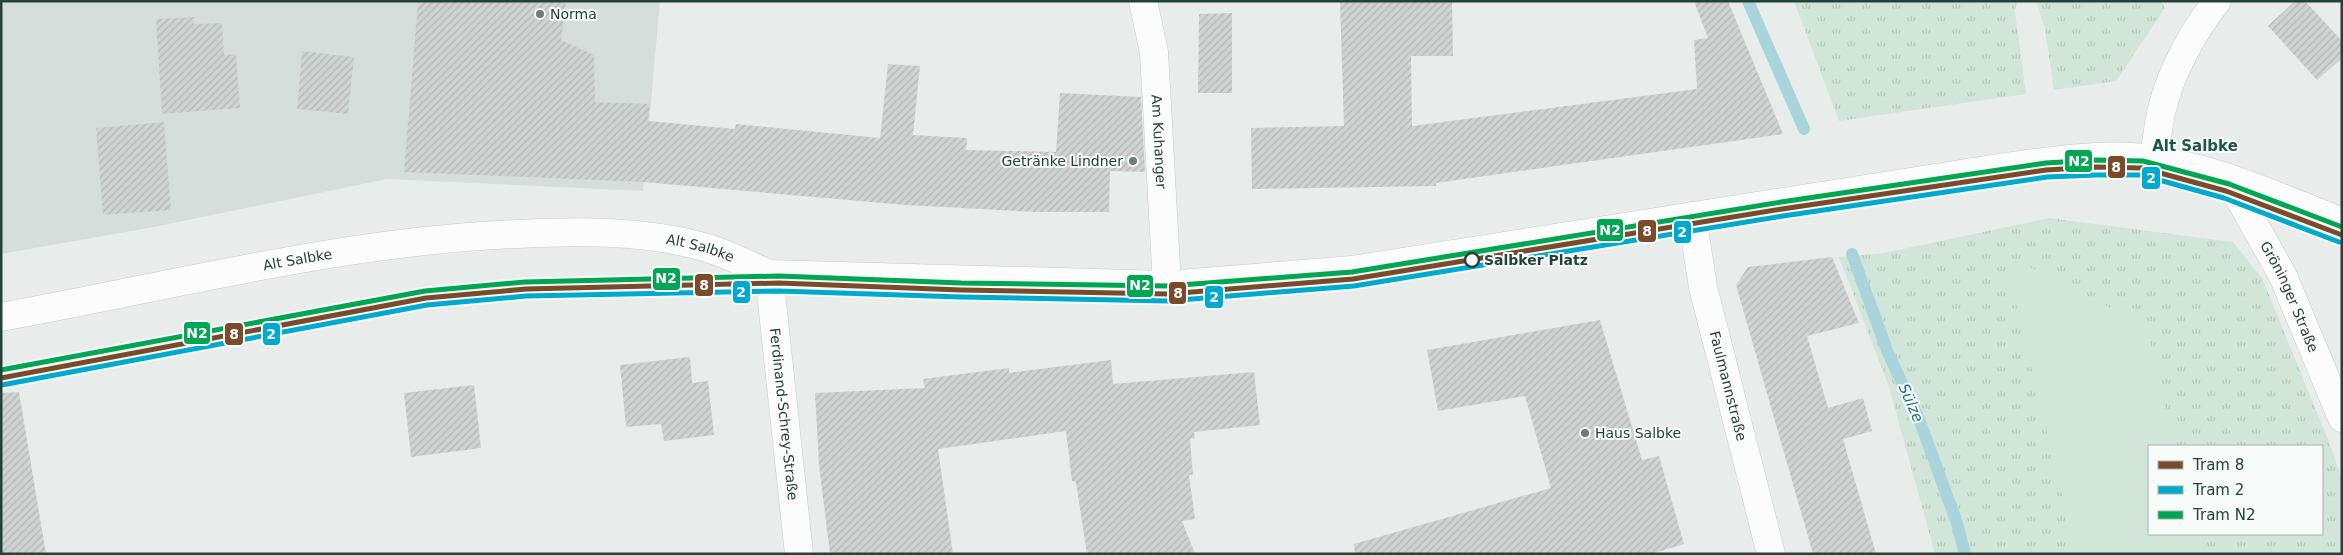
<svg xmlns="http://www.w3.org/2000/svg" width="2343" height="555" font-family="'DejaVu Sans',sans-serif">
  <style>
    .built { fill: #d6dedb }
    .grass { fill: url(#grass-tufts); fill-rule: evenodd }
    .park { fill: #d1e6d8 }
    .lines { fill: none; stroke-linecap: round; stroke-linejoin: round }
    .stream { stroke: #a9d4db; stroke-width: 12 }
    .building { fill: url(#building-hatch) }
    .street-casing { stroke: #c5cac8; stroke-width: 29 }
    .secondary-casing { stroke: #c3cbc8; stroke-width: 29 }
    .street { stroke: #fcfcfc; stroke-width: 28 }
    .secondary { stroke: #fcfcfc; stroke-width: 28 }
    .tram-1-casing { stroke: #f7fbf9; stroke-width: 9 }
    .tram-2-casing { stroke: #f7fbf9; stroke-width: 9 }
    .tram-3-casing { stroke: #f7fbf9; stroke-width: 9 }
    .tram-1 { stroke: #7a4b2a; stroke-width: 5 }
    .tram-2 { stroke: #00a9ce; stroke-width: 5 }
    .tram-3 { stroke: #00a651; stroke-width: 5 }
    .poi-dot { fill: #697e78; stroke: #f7fbf9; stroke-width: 2 }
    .stop-dot { fill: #f7fbf9; stroke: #24423a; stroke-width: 2.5 }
    .labels { text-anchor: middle; stroke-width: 4; stroke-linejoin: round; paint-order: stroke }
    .poi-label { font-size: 14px; fill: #24423a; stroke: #f7fbf9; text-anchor: start }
    .street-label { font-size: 14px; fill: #24423a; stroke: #f7fbf9 }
    .stop-label { font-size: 14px; font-weight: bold; fill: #24423a; stroke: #f7fbf9; text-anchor: start }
    .neighbourhood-label { font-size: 15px; font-weight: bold; fill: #1f5548; stroke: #f7fbf9 }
    .water-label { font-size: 15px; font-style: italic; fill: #1c6f80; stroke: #f7fbf9 }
    .line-badge { stroke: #f7fbf9; stroke-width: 2 }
    .badge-label { font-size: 14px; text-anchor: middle; font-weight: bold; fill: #fff }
  </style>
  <defs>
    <pattern id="grass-tufts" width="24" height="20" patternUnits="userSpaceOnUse" patternTransform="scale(1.25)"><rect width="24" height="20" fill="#d1e6d8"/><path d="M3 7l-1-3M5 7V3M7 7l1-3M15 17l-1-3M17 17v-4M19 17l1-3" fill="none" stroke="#b3c6ba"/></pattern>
    <pattern id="building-hatch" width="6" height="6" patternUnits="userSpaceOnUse" patternTransform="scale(1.25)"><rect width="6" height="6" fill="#cfd4d2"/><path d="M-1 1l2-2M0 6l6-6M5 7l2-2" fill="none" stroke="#b2b7b5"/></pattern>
  </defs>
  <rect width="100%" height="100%" fill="#e8edeb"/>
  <path class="built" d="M1,1H660L643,191L387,179L154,227L1,254Z"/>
  <path class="grass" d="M1794,1H2017L2015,12L2026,94L1839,121Z
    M2036,1H2161L2165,8L2116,81L2054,90L2045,29Z
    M2049,218L2233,242L2262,278L2331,447L2342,479V554H1935L1889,387L1839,257L1884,253ZM2149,446H2322V534H2149Z"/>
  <path class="park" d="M2004,254L2146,326L2175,446H2149V534H2196L2201,554H2089L2074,545Z"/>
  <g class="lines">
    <path class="stream" d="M1748,1L1804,129
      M1852,254L1888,353L1919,419L1957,523L1965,554"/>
  </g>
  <path class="building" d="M418,1H566L561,40L594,55L595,102L650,104L648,121L735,129L736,124L880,138L888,64L920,66L913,135L967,138L966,150L1056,152L1060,93L1141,97L1145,172L1110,171L1109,212H1035L906,205L643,182L404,172Z
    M1340,1H1452L1453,56H1411L1412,126L1697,89L1694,40L1708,38L1694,1H1728L1783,134L1436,183V186L1252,189L1251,128L1344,126Z
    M2295,1H2305L2342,41V58L2317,80L2268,26Z
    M1232,13V93H1198L1199,14Z
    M194,17V24L222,23L224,55L236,54L240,108L162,114L156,19Z
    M302,51L354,57L348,114L297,109Z
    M164,122L171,210L103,215L96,128Z
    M1832,257L1859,323L1807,336L1828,408L1863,398L1872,431L1843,439L1876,554H1813L1736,285L1748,267Z
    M1600,320L1642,460L1659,456L1684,544L1651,554H1355L1354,544L1551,488L1525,396L1438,411L1427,350Z
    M690,357L692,383L708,381L714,435L664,441L661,424L626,427L620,365Z
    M1111,360L1113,384L1254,372L1260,425L1194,432L1195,438L1190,439L1193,475H1189L1195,519L1182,521L1195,554H1087L1076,482L1072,481L1066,431L938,449L953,554H830L819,465L815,393L925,388L923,379L1009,368V373Z
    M474,385L481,448L411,457L404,393Z
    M19,392L46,554H1V393Z"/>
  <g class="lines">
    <g class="street-casing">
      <g id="street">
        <path id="s1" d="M1143,1L1154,52L1167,285"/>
        <path d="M2153,159C2157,142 2158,125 2162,109C2171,71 2193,32 2217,1"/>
        <path id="s2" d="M2228,178L2283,276L2342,418"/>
        <path id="s3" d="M769,274L799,554"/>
      </g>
    </g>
    <g class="secondary-casing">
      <g id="secondary">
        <path id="s4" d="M1692,216L1703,287L1771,554"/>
        <path id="s5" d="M1,317C172,286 343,241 517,234C578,231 640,230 700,246C725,252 746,264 769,274L1167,285L1352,270L2005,167C2050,161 2108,152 2153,159C2219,169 2281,198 2342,222"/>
      </g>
    </g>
    <use href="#street" class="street"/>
    <use href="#secondary" class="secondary"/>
    <g class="tram-1-casing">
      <path id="tram-1" d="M1,378L426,298L526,289L779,283L961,290L1168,294L1353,279L1782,209L2046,170L2096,167L2142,168L2226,191L2342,235"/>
    </g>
    <g class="tram-2-casing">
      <path id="tram-2" d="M2,385L427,305L526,296L779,291L961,297L1168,301L1354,286L1783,216L2047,177L2096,175H2141L2224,198L2339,242"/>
    </g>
    <g class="tram-3-casing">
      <path id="tram-3" d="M1,370L425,291L525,282L779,276L961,283L1168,286L1352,272L1781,202L2046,163L2096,160L2143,161L2229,184L2342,227"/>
    </g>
    <use href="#tram-1" class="tram-1"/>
    <use href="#tram-2" class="tram-2"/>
    <use href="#tram-3" class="tram-3"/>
  </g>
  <g class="poi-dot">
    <circle cx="540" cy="14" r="5"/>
    <circle cx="1133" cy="161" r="5"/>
    <circle cx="1585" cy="433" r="5"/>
  </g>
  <circle class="stop-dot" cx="1472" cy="260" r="7"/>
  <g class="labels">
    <g class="poi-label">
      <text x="550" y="19">Norma</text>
      <text x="1123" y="166" text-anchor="end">Getränke Lindner</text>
      <text x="1595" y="438">Haus Salbke</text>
    </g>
    <g class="street-label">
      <text dy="5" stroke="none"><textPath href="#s1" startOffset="142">Am Kuhanger</textPath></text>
      <text dy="5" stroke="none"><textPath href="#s5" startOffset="708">Alt Salbke</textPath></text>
      <text dy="5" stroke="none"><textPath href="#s5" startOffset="302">Alt Salbke</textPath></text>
      <text dy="5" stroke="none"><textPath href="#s2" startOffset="134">Gröninger Straße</textPath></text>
      <text dy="5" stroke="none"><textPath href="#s4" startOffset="174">Faulmannstraße</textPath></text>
      <text dy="5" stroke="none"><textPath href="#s3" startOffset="141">Ferdinand-Schrey-Straße</textPath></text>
    </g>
    <g class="stop-label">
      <text x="1484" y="265">Salbker Platz</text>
    </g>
    <g class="neighbourhood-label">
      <text x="2195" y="151">Alt Salbke</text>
    </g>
    <g class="water-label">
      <text transform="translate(1911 403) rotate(66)" y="5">Sülze</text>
    </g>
  </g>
  <g class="line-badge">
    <rect x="2064" y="149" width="29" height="24" rx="5" fill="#00a651"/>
    <rect x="2107" y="155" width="19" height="24" rx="5" fill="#7a4b2a"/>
    <rect x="2141" y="166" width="20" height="24" rx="5" fill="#00a9ce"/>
    <rect x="1596" y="218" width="28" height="24" rx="5" fill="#00a651"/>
    <rect x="1637" y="219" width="20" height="24" rx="5" fill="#7a4b2a"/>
    <rect x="1673" y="220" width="19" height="24" rx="5" fill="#00a9ce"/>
    <rect x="652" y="267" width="29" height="24" rx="5" fill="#00a651"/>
    <rect x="694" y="273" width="20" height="24" rx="5" fill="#7a4b2a"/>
    <rect x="1126" y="274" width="28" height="24" rx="5" fill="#00a651"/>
    <rect x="732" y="280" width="19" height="24" rx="5" fill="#00a9ce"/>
    <rect x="1168" y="281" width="19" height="24" rx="5" fill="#7a4b2a"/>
    <rect x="1204" y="285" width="20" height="24" rx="5" fill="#00a9ce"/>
    <rect x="183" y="321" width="28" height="24" rx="5" fill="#00a651"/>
    <rect x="224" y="322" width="20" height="24" rx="5" fill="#7a4b2a"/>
    <rect x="262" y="322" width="19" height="24" rx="5" fill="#00a9ce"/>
  </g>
  <g class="badge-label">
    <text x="2079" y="166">N2</text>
    <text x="2116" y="172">8</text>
    <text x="2151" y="183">2</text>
    <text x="1610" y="235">N2</text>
    <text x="1647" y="236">8</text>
    <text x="1682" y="237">2</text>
    <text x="666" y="283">N2</text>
    <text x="704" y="290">8</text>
    <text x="1140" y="290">N2</text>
    <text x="741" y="297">2</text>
    <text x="1178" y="298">8</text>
    <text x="1214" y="302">2</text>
    <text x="197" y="338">N2</text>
    <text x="234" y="339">8</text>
    <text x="271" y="339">2</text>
  </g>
  <rect width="2343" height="555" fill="none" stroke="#24423a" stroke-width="5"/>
  <rect x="2148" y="445" width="175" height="90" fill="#f7fbf9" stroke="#a3b1ad"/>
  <rect x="2158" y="461" width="25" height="8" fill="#7a4b2a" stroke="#a3b1ad"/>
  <text x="2193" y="470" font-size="15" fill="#24423a">Tram 8</text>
  <rect x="2158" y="486" width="25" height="8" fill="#00a9ce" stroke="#a3b1ad"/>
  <text x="2193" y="495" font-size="15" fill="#24423a">Tram 2</text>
  <rect x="2158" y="511" width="25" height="8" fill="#00a651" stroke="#a3b1ad"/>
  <text x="2193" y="520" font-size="15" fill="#24423a">Tram N2</text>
</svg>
